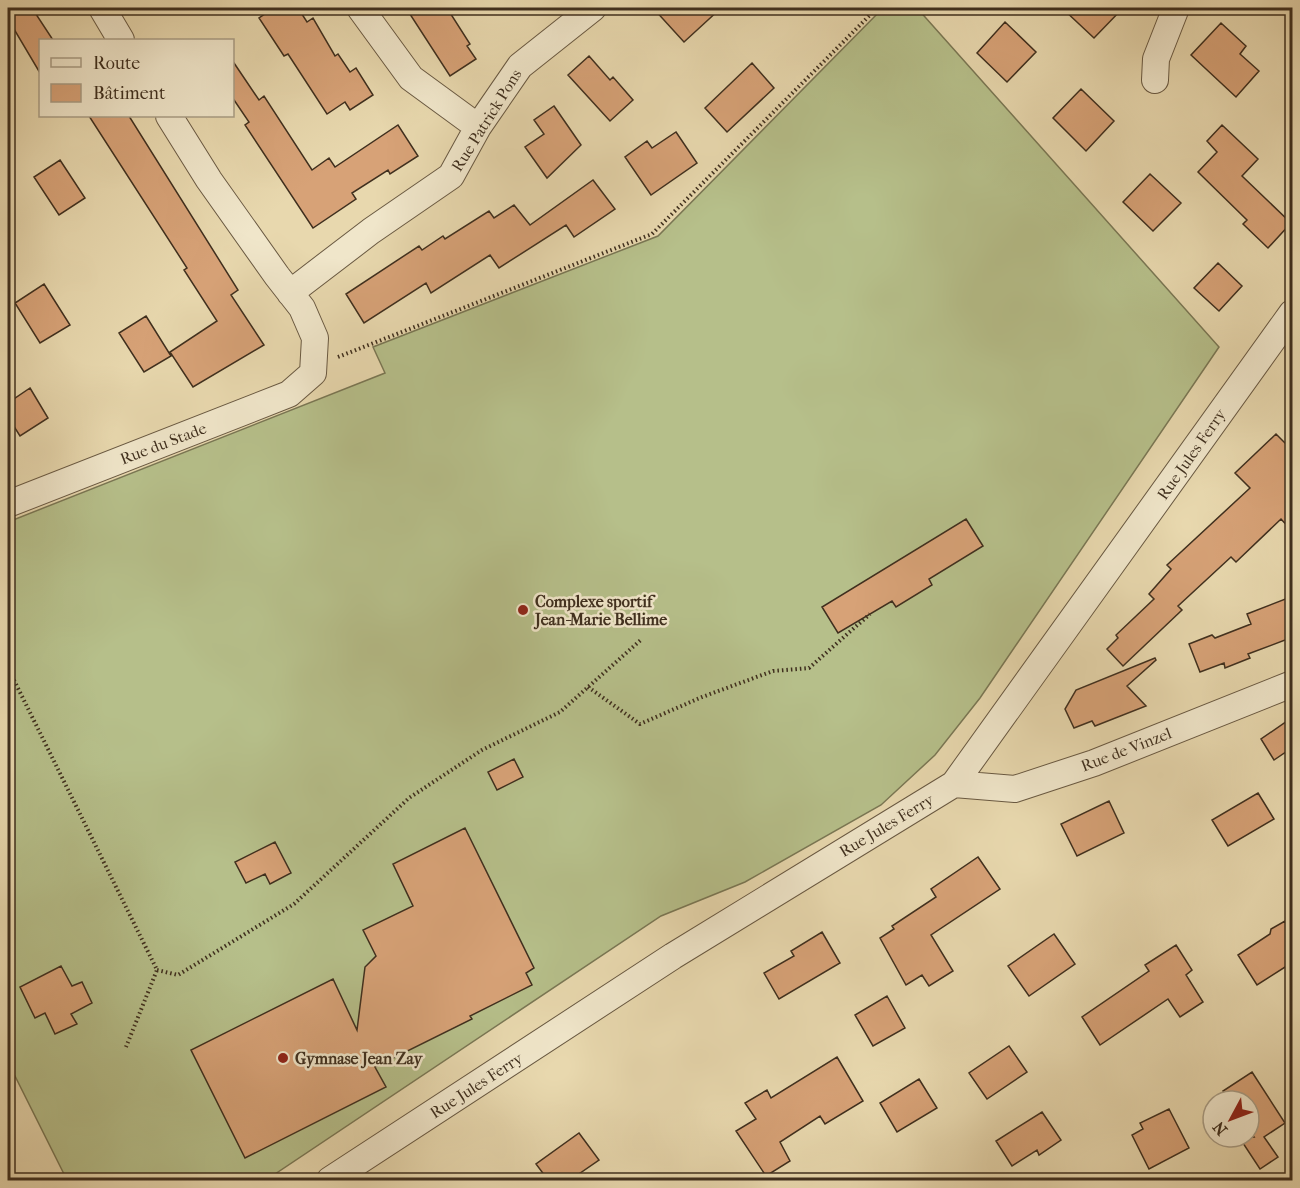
<svg xmlns="http://www.w3.org/2000/svg" width="1300" height="1188" font-family="'IM FELL French Canon',serif">
  <style>
    .pitch { fill: #b6bf8a; stroke: #7a7754; stroke-width: 1.5 }
    .building { fill: #d7a277; stroke: #3f2f1e; stroke-width: 1.5 }
    .lines { fill: none; stroke-linecap: round; stroke-linejoin: round }
    .minor-casing { stroke: #695942; stroke-width: 28 }
    .path { stroke: #3f2f1e; stroke-width: 4; stroke-dasharray: 1.5 3; stroke-linecap: butt }
    .minor { stroke: #f0e6ca; stroke-width: 26 }
    .poi-dot { fill: #8f2418; stroke: #f0e6ca; stroke-width: 2 }
    .labels { text-anchor: middle; stroke-width: 5; stroke-linejoin: round; paint-order: stroke }
    .street-label { font-size: 16px; fill: #3f2f1e; stroke: #f0e6ca }
    .poi-label { font-size: 16px; font-weight: bold; fill: #3f2f1e; stroke: #f0e6ca; text-anchor: start }
  </style>
  <rect width="100%" height="100%" fill="#e8d8ae"/>
  <filter id="stains"><feTurbulence type="fractalNoise" baseFrequency=".00333" numOctaves="4"/><feColorMatrix values="0 0 0 0 .2 0 0 0 0 .09 0 0 0 0 .02 0 0 0 .5 -.17"/></filter>
  <radialGradient id="worn" r=".72"><stop offset=".6" stop-color="#630" stop-opacity="0"/><stop offset="1" stop-color="#630" stop-opacity=".3"/></radialGradient>
  <path class="pitch" d="M883,8H917L1219,347L980,698L935,755L881,805L745,882L661,916L266,1180H67L8,1062V522L385,373L373,347L658,236Z"/>
  <path class="building" d="M23,8H32L53,40H40V73L8,19Z
    M274,8H298L307,22L313,18L335,56L338,54L350,72L356,68L373,95L350,110L345,102L327,114L288,54L284,56L259,18Z
    M406,8H447L470,44L467,46L476,59L450,76Z
    M653,8H721L684,42Z
    M1062,8H1123L1094,38Z
    M1005,22L1036,52L1007,82L977,53Z
    M1221,23L1246,46L1240,54L1259,71L1236,97L1191,55Z
    M589,56L610,80L613,77L633,100L610,121L568,75Z
    M232,60L259,100L264,96L312,170L329,158L335,167L398,125L418,156L390,174L388,170L352,193L356,199L313,228L245,125L249,122L232,97Z
    M752,63L774,88L727,132L705,108Z
    M1081,89L1114,121L1086,151L1053,118Z
    M554,106L581,145L547,178L525,147L544,134L534,120Z
    M89,116H129L238,290L231,295L264,345L193,387L170,352L217,321L184,270L187,268Z
    M1222,125L1258,159L1242,176L1291,223L1268,248L1243,224L1247,220L1198,172L1217,152L1207,141Z
    M676,132L697,163L651,195L625,157L647,141L652,148Z
    M60,160L85,198L59,215L34,177Z
    M1150,174L1181,203L1153,231L1123,202Z
    M593,180L615,209L574,237L566,225L499,268L490,255L431,293L426,283L364,323L346,294L419,246L422,250L443,236L445,239L489,211L494,218L514,205L530,225Z
    M1218,263L1242,286L1219,311L1194,288Z
    M44,284L70,325L40,343L15,303Z
    M146,316L171,356L144,372L119,333Z
    M30,388L48,418L20,436L8,417V403Z
    M1276,434L1293,451V532L1281,519L1236,562L1231,557L1178,606L1182,610L1123,666L1107,649L1118,638L1116,635L1154,599L1149,594L1171,569L1167,565L1250,488L1235,473Z
    M966,519L983,546L929,579L932,585L896,607L892,601L838,633L822,607Z
    M1293,596V637L1248,654L1250,658L1225,668L1224,663L1200,672L1189,644L1212,635L1215,638L1251,624L1247,614Z
    M1155,658L1156,660L1127,686L1146,706L1095,726L1092,721L1074,728L1065,709L1076,690Z
    M1293,717V747L1274,760L1261,739Z
    M514,759L523,777L497,790L488,772Z
    M1258,793L1274,819L1228,846L1212,820Z
    M1109,801L1124,833L1077,856L1061,824Z
    M465,828L534,968L526,973L532,985L470,1016L472,1019L375,1067L386,1087L245,1158L191,1050L333,979L357,1030L365,967L376,956L363,930L413,906L393,864Z
    M275,842L291,873L270,884L265,874L246,883L235,862Z
    M978,857L1000,889L931,935L953,971L929,986L922,975L906,985L880,938L894,929L892,926L936,897L931,889Z
    M1285,921L1293,933V962L1257,985L1238,955L1270,934L1271,929Z
    M822,932L840,963L779,999L764,973L794,956L791,951Z
    M1054,934L1075,964L1029,996L1008,966Z
    M1176,945L1192,970L1186,975L1203,1002L1180,1017L1168,999L1100,1045L1082,1017L1149,971L1145,965Z
    M61,966L72,986L82,982L92,1003L71,1014L77,1024L55,1034L45,1013L35,1018L20,987Z
    M887,996L905,1028L873,1046L855,1015Z
    M1009,1046L1027,1072L987,1099L969,1073Z
    M837,1057L863,1101L825,1124L820,1116L780,1142L790,1161L766,1176L736,1131L756,1119L745,1103L767,1090L771,1098Z
    M1252,1072L1285,1123L1264,1137L1278,1157L1260,1169L1239,1137H1254L1249,1130V1101H1230L1223,1091Z
    M919,1079L937,1108L897,1132L880,1103Z
    M1169,1109L1189,1148L1149,1169L1132,1135L1143,1129L1140,1123Z
    M1042,1112L1061,1140L1039,1155L1037,1150L1012,1166L996,1141Z
    M579,1133L599,1160L570,1180H548L536,1164Z"/>
  <g class="lines">
    <g class="minor-casing">
      <path id="minor" d="M102,8L121,40
        M360,8L411,78L478,127
        M1155,80L1156,59L1176,8
        M290,293L371,231L451,176L478,127L520,66L593,8
        M8,504L289,394L313,373L315,338L302,308L277,276L209,180L169,116
        M954,784L1015,789L1094,763L1292,684
        M330,1180L673,956L954,784L1292,313"/>
    </g>
    <path class="path" d="M338,357L652,234L877,8
      M8,668L157,970L126,1047
      M588,687L640,724L702,697L773,671L809,668L870,614
      M157,970L178,975L294,904L409,798L482,750L560,712L642,639"/>
    <use href="#minor" class="minor"/>
  </g>
  <g class="poi-dot">
    <circle cx="523" cy="610" r="6"/>
    <circle cx="283" cy="1058" r="6"/>
  </g>
  <g class="labels">
    <g class="street-label">
      <text transform="translate(486 120) rotate(-58)" y="6">Rue Patrick Pons</text>
      <text transform="translate(163 443) rotate(-21)" y="6">Rue du Stade</text>
      <text transform="translate(1191 454) rotate(-55)" y="6">Rue Jules Ferry</text>
      <text transform="translate(1126 749) rotate(-21)" y="6">Rue de Vinzel</text>
      <text transform="translate(886 825) rotate(-31)" y="6">Rue Jules Ferry</text>
      <text transform="translate(476 1085) rotate(-33)" y="6">Rue Jules Ferry</text>
    </g>
    <g class="poi-label">
      <text x="535" y="607">Complexe sportif<tspan x="535" dy="18">Jean-Marie Bellime</tspan></text>
      <text x="295" y="1064">Gymnase Jean Zay</text>
    </g>
  </g>
  <rect width="1300" height="1188" fill="none" stroke="#e8d8ae" stroke-width="30"/>
  <rect x="9" y="9" width="1282" height="1170" fill="none" stroke="#3f2f1e" stroke-width="3"/>
  <rect x="15" y="15" width="1270" height="1158" fill="none" stroke="#3f2f1e" stroke-width="1.5"/>
  <rect x="39" y="39" width="195" height="78" fill="#f0e6ca" stroke="#a99d85" stroke-width="1.5"/>
  <rect x="51" y="58" width="30" height="9" fill="#f0e6ca" stroke="#a99d85" stroke-width="1.5"/>
  <text x="93" y="69" font-size="18" fill="#3f2f1e">Route</text>
  <rect x="51" y="84" width="30" height="18" fill="#d7a277" stroke="#a99d85" stroke-width="1.5"/>
  <text x="93" y="99" font-size="18" fill="#3f2f1e">Bâtiment</text>
  <g transform="translate(1231 1119) rotate(229)"><circle r="28" fill="#f0e6ca" stroke="#a99d85" stroke-width="1.5"/>
  <path d="M0-4.5L10 22L0 15L-10 22Z" fill="#8f2418"/>
  <text y="-9" font-size="16" font-weight="bold" text-anchor="middle" fill="#3f2f1e">N</text>
  </g>
  <rect width="100%" height="100%" filter="url(#stains)"/>
  <rect width="100%" height="100%" fill="url(#worn)"/>
</svg>
